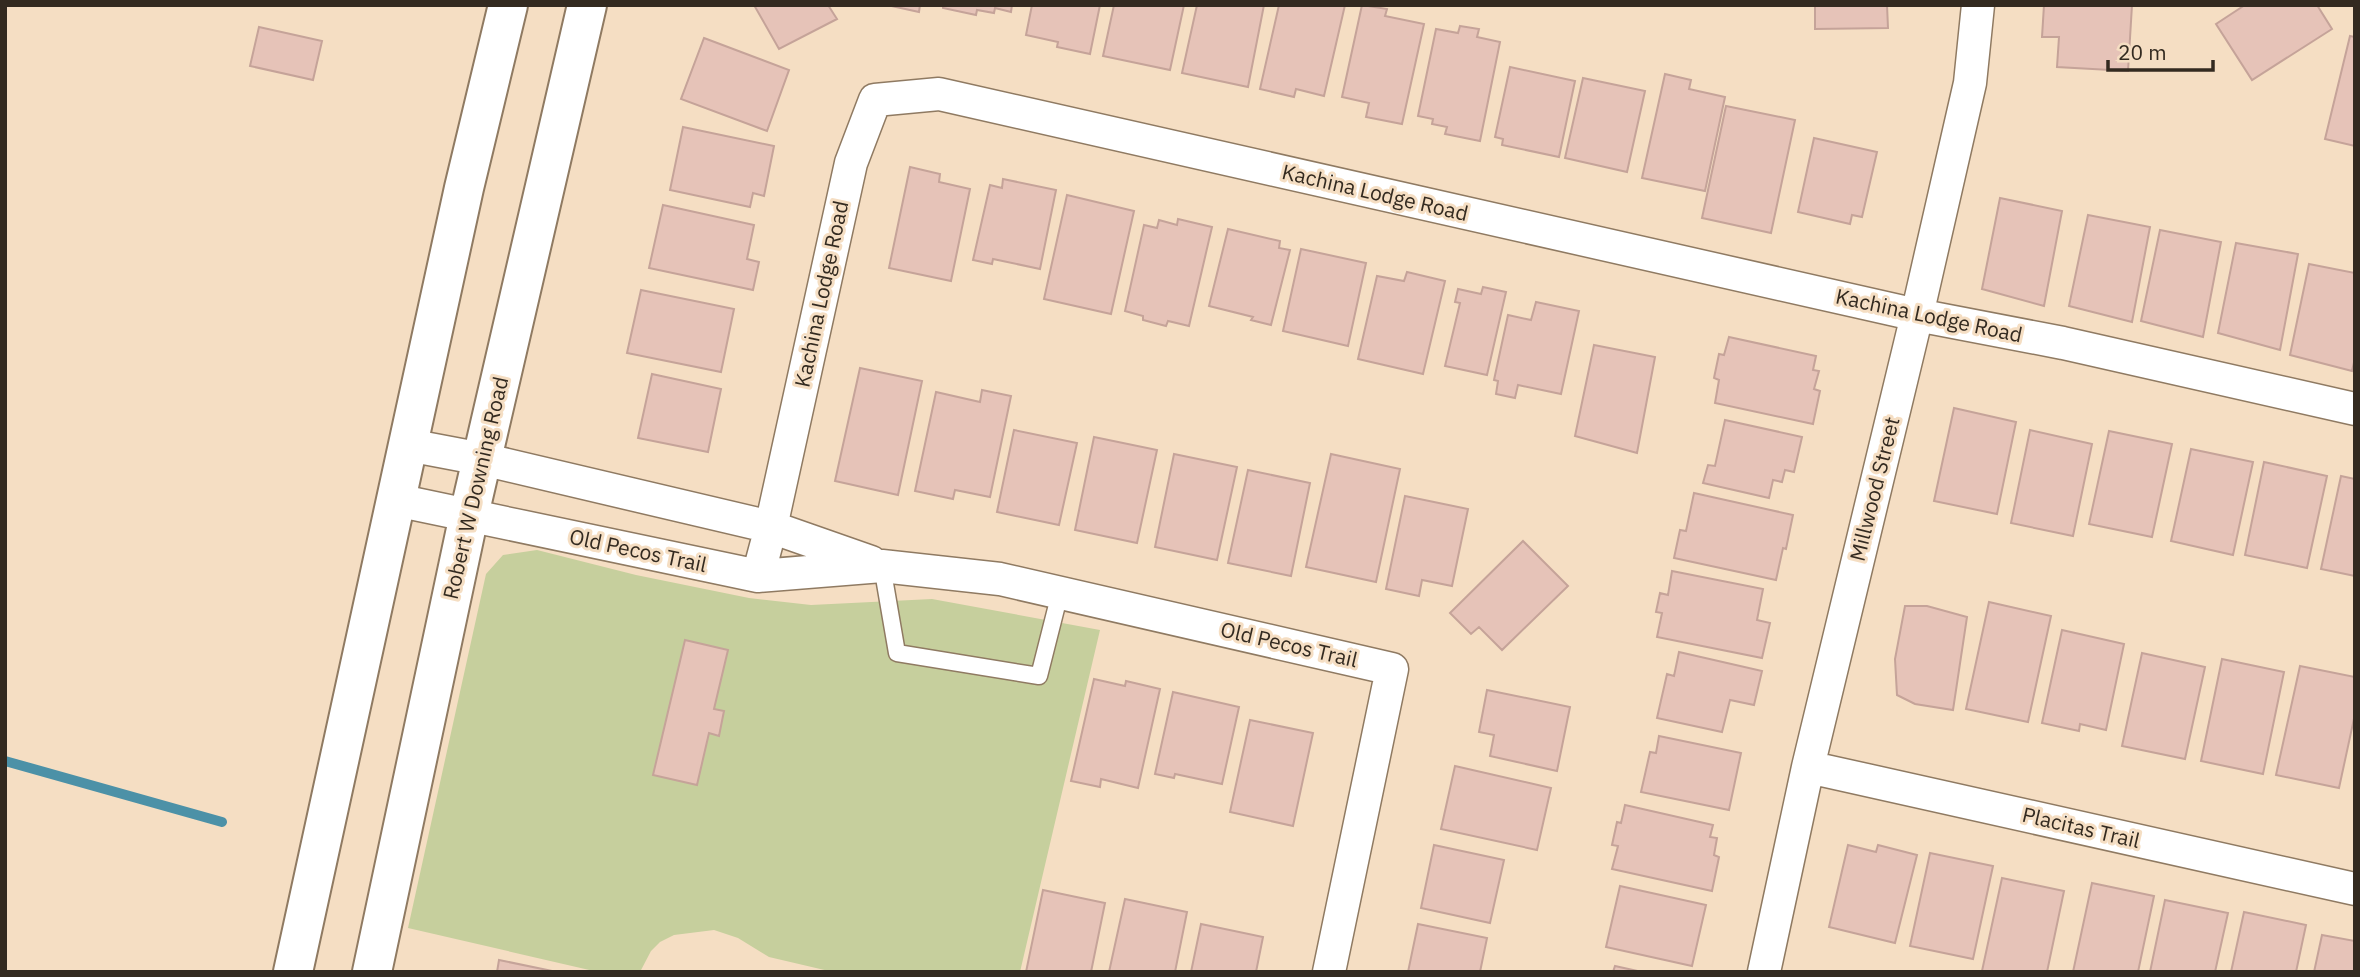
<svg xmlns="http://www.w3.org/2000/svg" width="2360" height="977" font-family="'IBM Plex Sans',sans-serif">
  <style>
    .green { fill: #c6cf9d }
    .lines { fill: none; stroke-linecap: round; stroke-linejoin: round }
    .stream { stroke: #4c91a7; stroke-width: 10 }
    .building { fill: #e6c3b8; stroke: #c5a399; stroke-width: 2 }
    .lane-casing { stroke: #8f7a62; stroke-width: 19 }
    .street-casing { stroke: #8f7a62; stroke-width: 35 }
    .secondary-casing { stroke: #8f7a62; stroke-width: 42 }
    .lane { stroke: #fff; stroke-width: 16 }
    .street { stroke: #fff; stroke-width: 32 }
    .secondary { stroke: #fff; stroke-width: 38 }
    .labels { text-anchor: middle; stroke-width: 6; stroke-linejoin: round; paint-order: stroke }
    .street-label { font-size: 21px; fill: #332a20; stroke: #f5dec3 }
  </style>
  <rect width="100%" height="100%" fill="#f5dec3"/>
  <path class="green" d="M537,550L636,575L749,598L811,605L932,599L1100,630L1020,972H833L769,957L738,938L714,930L674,935L660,942L651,951L640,972H598L408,928L486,574L503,555Z"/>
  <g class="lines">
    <path class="stream" d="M5,761L222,822"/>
  </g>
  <path class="building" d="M754,5H828L837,19L779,49Z
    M887,5H920L919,12Z
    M943,5H1012L1011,12L995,8L994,13L977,10L976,15L943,8Z
    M1032,5H1100L1090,54L1057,47L1058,42L1026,35Z
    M1114,5H1184L1170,70L1103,56Z
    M1197,5H1264L1248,87L1182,73Z
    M1279,5H1345L1324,96L1296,89L1294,97L1260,89Z
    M1362,5L1387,9L1385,16L1424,24L1402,124L1366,117L1369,103L1342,97Z
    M1815,5H1887L1888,28L1815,29Z
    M2044,5H2132L2128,71L2057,67L2059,37H2042Z
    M2245,5H2317L2332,29L2252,80L2216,24Z
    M1460,26L1479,29L1477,37L1500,42L1480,141L1445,134L1447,127L1432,124L1433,119L1418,116L1436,29L1458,33Z
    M259,27L322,41L313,80L250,66Z
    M2350,36L2355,37V146L2325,139Z
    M704,38L789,70L767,131L681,99Z
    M1510,67L1575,81L1559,157L1502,145L1503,139L1495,137Z
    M1665,74L1691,80L1689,89L1725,97L1705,191L1642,178Z
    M1583,78L1645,91L1627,172L1565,158Z
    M1726,106L1795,120L1771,233L1702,218Z
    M683,127L774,146L764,196L753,193L750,207L670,190Z
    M1814,138L1877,152L1862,217L1852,215L1850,224L1798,212Z
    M910,167L940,174L939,182L970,189L951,281L889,268Z
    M1003,179L1056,190L1040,269L993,259L992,264L973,260L990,185L1002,188Z
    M1067,195L1134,211L1111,314L1044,299Z
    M2000,198L2062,211L2044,306L1982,289Z
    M663,205L754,225L747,259L759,262L753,290L649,268Z
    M2088,215L2150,227L2132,322L2069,306Z
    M1178,219L1212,227L1189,326L1168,321L1166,326L1143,320V316L1125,311L1144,225L1157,228L1159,220L1177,225Z
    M1228,229L1280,241L1279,248L1290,250L1271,325L1251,320L1253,317L1209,306Z
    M2160,230L2221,242L2203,337L2141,321Z
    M2236,243L2298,254L2280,350L2218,333Z
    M1301,249L1366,263L1348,346L1283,331Z
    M2309,264L2355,273V358L2352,371L2290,355Z
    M1407,272L1445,281L1423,374L1358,359L1377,276L1404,281Z
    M1483,287L1506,292L1487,375L1445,366L1460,303L1455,302L1458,289L1481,294Z
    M641,290L734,309L721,372L627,353Z
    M1536,302L1579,311L1561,394L1518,385L1515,398L1496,394L1498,381L1494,380L1508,315L1531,320Z
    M1729,337L1816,356L1813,370L1819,371L1814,389L1820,391L1813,424L1715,403L1719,380L1714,378L1719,354L1724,355Z
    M1594,345L1655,357L1637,453L1575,436Z
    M860,368L922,381L898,495L835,481Z
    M652,374L721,389L708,452L638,438Z
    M982,390L1011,396L990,497L955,490L953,499L915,491L936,392L980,402Z
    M1954,408L2016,422L1997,514L1934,501Z
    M1725,420L1802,437L1794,472L1785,470L1782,482L1773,480L1769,498L1703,483L1708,465L1715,466Z
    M1014,430L1077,443L1059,525L997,512Z
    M2030,430L2092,444L2073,536L2011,523Z
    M2109,431L2172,444L2152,537L2089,524Z
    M1094,437L1157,450L1137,543L1075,530Z
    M2191,449L2253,462L2233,555L2171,541Z
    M1174,454L1237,467L1217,560L1155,547Z
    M1331,454L1400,469L1376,582L1306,567Z
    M2264,462L2327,476L2307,568L2245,555Z
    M1248,470L1310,483L1291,576L1228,563Z
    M2341,476L2355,479V576L2321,569Z
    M1694,493L1793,515L1786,549L1783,548L1776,580L1674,558L1680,530L1686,531Z
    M1405,496L1468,509L1452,586L1422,580L1419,596L1386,589Z
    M1523,541L1568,586L1502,650L1479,627L1471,634L1450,613Z
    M1672,571L1763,589L1757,620L1770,623L1762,658L1657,637L1662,613L1656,612L1660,593L1668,595Z
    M1989,602L2051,616L2028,722L1966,709Z
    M1905,606H1927L1967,617L1953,710L1915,704L1897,695L1895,659Z
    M2062,630L2124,644L2106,730L2080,724L2079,731L2042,723Z
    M685,640L728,650L714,709L724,711L719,736L709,733L697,785L653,775Z
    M1679,652L1762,671L1754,705L1730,700L1722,732L1657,718L1667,674L1674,676Z
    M2142,653L2205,667L2185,759L2122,746Z
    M2222,659L2284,672L2263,774L2201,761Z
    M2300,666L2355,677V714L2339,788L2276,775Z
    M1094,679L1125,686L1126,681L1160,689L1138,788L1101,779L1100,787L1071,781Z
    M1487,690L1570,707L1557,771L1490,756L1494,735L1479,732Z
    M1173,692L1239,707L1222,784L1175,774L1174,778L1155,774Z
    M1250,720L1313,733L1293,826L1230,812Z
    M1659,736L1741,753L1729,810L1641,792L1650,752L1656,753Z
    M1455,766L1551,788L1537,850L1441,829Z
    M1625,805L1713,825L1710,837L1717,838L1714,855L1719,857L1712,891L1612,869L1618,846L1612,845L1617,822L1621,823Z
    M1434,845L1504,860L1490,923L1421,908Z
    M1848,845L1876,852L1878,845L1917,855L1895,943L1829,927Z
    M1930,853L1993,866L1973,959L1910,946Z
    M2002,878L2064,891L2047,972L1982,971Z
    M2092,883L2154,896L2138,972H2073Z
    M1620,886L1706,905L1692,966L1606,947Z
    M1043,890L1105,903L1091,972H1026Z
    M1125,899L1187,912L1175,972H1109Z
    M2165,900L2228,913L2215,972H2150Z
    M2244,912L2306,925L2296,972H2231Z
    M1201,924L1263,937L1256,972H1191Z
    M1418,924L1487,938L1480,972H1408Z
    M2322,935L2355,941V972H2314Z
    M499,960L557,972H497Z
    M1615,966L1642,972H1613Z"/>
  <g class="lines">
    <g class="lane-casing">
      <path id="lane" d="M882,566L897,653L1039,676L1060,593"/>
    </g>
    <g class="street-casing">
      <path id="street" d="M408,445L482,459L771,527L871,562
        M396,500L758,576L882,566L1000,579L1392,669L1329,972
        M758,576L771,527L851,163L875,100L939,94L1917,315L2063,343L2355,409
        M1808,767L2355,889
        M1764,972L1808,767L1917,315L1970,83L1978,5"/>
    </g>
    <g class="secondary-casing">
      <path id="secondary" d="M293,972L464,188L508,5
        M372,972L469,515L587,5"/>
    </g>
    <use href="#lane" class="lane"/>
    <use href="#street" class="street"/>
    <use href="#secondary" class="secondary"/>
  </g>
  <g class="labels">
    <g class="street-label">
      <text transform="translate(1375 193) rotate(13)" y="7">Kachina Lodge Road</text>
      <text transform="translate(822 294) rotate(-78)" y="7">Kachina Lodge Road</text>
      <text transform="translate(1929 316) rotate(12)" y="7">Kachina Lodge Road</text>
      <text transform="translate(476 488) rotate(-77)" y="7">Robert W Downing Road</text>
      <text transform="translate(1875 489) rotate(-76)" y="7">Millwood Street</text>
      <text transform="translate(638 551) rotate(12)" y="7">Old Pecos Trail</text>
      <text transform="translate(1289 645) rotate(13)" y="7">Old Pecos Trail</text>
      <text transform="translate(2081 828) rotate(13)" y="7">Placitas Trail</text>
    </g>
  </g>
  <rect width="2360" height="977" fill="none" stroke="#332a20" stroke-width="14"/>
  <path d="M2108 60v10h105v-10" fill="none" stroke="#332a20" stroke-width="3.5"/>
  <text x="2118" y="60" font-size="21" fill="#332a20" stroke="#f5dec3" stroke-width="5" paint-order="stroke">20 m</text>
</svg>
